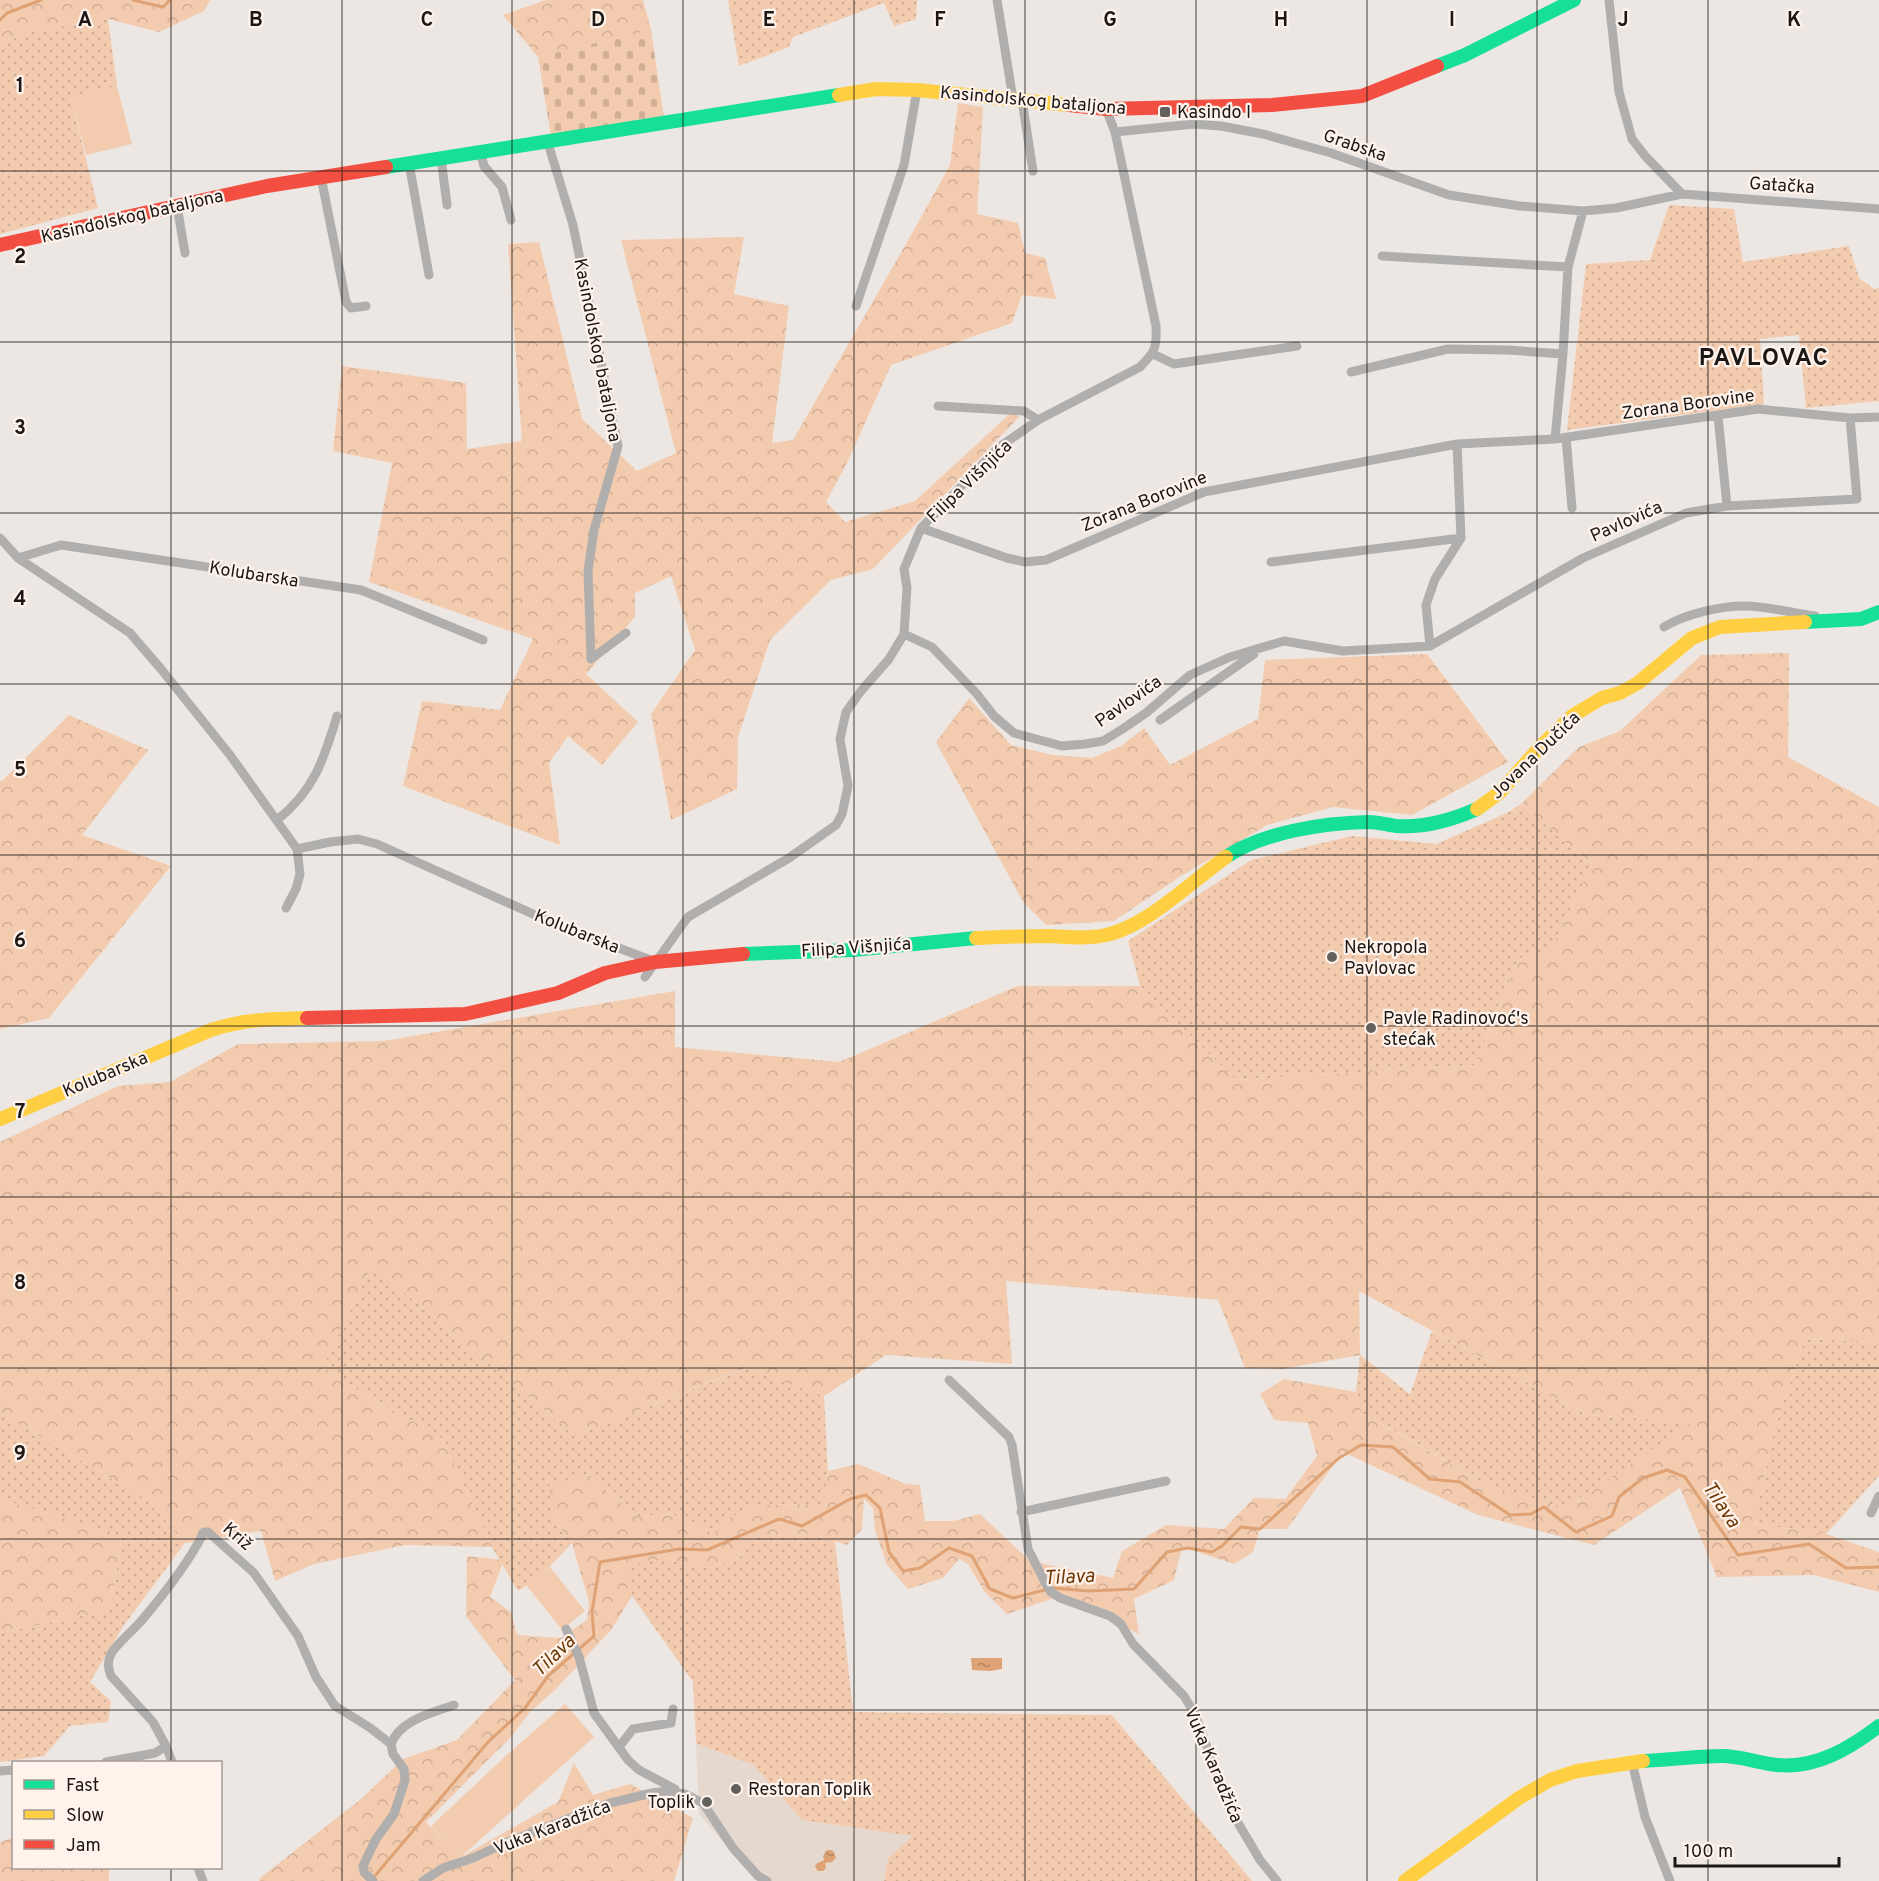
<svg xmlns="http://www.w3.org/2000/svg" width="1879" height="1881" font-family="Overpass,sans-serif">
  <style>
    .built { fill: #e4d8cf }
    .grass { fill: url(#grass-dots) }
    .forest { fill: url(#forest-crowns) }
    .cemetery { fill: url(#cemetery-stones) }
    .pitch { fill: #f3cbaf }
    .water { fill: url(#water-ripples) }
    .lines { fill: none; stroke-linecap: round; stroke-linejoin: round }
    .stream { stroke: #dea274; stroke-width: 3 }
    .street { stroke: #b1afad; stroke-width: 9 }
    .fast { stroke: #16e098; stroke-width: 14 }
    .slow { stroke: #ffcf43; stroke-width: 14 }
    .jam { stroke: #f24e42; stroke-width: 14 }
    .grid { fill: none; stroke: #1a1714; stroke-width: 1.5; stroke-opacity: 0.55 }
    .poi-dot { fill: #64605c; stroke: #fff3ec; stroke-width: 2 }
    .labels { text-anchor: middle; stroke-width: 4.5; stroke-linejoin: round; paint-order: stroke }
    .street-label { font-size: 18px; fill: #1a1714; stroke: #fff3ec }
    .poi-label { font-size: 18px; fill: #1a1714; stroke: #fff3ec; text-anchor: start }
    .water-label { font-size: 20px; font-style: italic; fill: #6d3805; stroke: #fff3ec }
    .district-label { font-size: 24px; font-weight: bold; letter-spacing: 1.5px; fill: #1a1714; stroke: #fff3ec }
    .grid-label { font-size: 20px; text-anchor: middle; font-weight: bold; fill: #1a1714; stroke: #fff3ec; stroke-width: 4.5; stroke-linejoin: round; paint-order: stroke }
  </style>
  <defs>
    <pattern id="grass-dots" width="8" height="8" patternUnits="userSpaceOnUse" patternTransform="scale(1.5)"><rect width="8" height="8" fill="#f3cbaf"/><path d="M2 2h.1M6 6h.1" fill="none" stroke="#d0ae96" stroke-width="1.8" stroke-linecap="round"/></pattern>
    <pattern id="forest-crowns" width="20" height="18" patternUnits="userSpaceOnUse" patternTransform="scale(1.5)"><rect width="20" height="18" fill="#f3cbaf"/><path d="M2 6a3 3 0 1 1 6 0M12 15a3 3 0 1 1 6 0" fill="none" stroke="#d0ae96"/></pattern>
    <pattern id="cemetery-stones" width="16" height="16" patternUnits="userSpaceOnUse" patternTransform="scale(1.5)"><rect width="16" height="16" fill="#f3cbaf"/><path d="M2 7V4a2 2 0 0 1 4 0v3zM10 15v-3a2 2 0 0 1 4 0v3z" fill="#d0ae96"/></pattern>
    <pattern id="water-ripples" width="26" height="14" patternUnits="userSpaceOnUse" patternTransform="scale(1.5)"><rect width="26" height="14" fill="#dea274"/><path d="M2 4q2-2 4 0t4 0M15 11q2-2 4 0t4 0" fill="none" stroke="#b3835e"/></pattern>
  </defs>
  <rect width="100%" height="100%" fill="#ede7e3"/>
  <path class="built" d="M696,1743L753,1765L802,1820L914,1836L888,1858L884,1881H761L743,1865L699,1814Z"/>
  <path class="grass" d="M728,0H917L916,19L894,26L884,3L793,37L789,47L739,66Z
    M108,19L117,86L71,98L98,208L0,234V43L34,31Z
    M1669,205L1734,209L1743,262L1849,246L1859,278L1874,289L1879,288V401L1806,408L1799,335L1760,339L1764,404L1567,430L1586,264L1650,260Z
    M1521,804L1592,864L1549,954L1519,958L1475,1065L1236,1080L1140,986L1128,941L1251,860L1352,836L1436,844L1507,813Z
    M372,1265L575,1436L746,1368L824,1396L828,1471L824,1504L760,1505L733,1516L713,1533L670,1513L639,1517L612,1496L590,1475L552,1517L572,1543C555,1561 540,1579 518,1591L492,1547L443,1439L322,1369Z
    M1432,1331L1588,1415L1694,1422L1565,1508L1490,1487L1406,1437L1362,1414L1356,1392L1360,1355L1410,1394Z
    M1805,1339L1879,1342V1476L1826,1534L1754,1524L1775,1427Z
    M0,1413L149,1501L185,1543L124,1625L90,1682L111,1701L108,1722L70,1726L44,1756L0,1762V1633L110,1610L122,1536L0,1499Z
    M811,1534L835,1541L853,1712L1112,1715L1252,1881H884L888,1858L913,1836L802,1820L753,1765L696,1743L693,1682L632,1596L627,1566L650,1560L679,1562L708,1568L740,1558L756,1536Z"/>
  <path class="forest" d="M0,0H210L204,11L159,32L108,19L34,31L0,43Z
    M546,0H643L651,30L538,57L503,15Z
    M958,103L983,107L977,214L1018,223L1025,253L1045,258L1056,299L1022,295L1012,323L891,365L848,461L826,502L845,522L915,501L1013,411L1019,417L873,569L831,580L770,640L738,737L737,789L671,820L651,714L695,650L671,576L635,593V617L586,674L638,722L602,765L568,736L549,763L560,845L403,786L422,701L500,710L533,639L369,582L392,463L333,451L342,366L466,383L467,449L522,441L508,244L539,242L582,419L637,471L676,453L621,240L744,237L734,294L789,306L772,443L793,440L906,244L950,165Z
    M1789,653L1788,757L1879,807V1342L1805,1339L1775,1427L1754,1524L1826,1534L1879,1552V1592L1814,1575L1717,1577L1680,1488L1594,1545L1478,1515L1343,1452L1287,1529H1260L1253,1552L1234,1564L1182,1547L1174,1580L1134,1599L1139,1634L1060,1596L1007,1614L984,1591L968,1564L959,1559L943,1578L908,1589L887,1565L875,1530L873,1508L864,1499L862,1529L847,1545L811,1534L756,1536L740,1558L708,1568L679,1562L650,1560L628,1566L632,1596L611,1630L555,1690L530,1712L511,1737L426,1822L461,1857L558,1802L574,1763L593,1795L630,1784L693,1818L674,1881H259L260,1878L361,1799L403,1759L457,1740L515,1680L466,1616L467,1556L504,1560L490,1597L511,1612L517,1635L561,1638L587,1620L589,1602L572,1543L552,1517L549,1482L590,1475L612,1496L639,1517L670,1513L713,1533L733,1516L760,1505L824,1504L828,1471L858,1464L906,1484L920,1485L925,1521H953L980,1514L1030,1561L1113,1578L1122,1551L1166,1525L1224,1529L1254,1498L1285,1499L1317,1456L1308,1423L1274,1420L1260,1394L1284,1379L1356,1392L1362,1414L1405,1437L1490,1487L1565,1508L1693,1422L1588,1415L1359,1291L1360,1355L1282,1369L1245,1368L1218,1300L1006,1281L1012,1364L886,1355L824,1396L745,1368L575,1436L372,1265L322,1369L443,1439L492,1547L405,1545L314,1564L275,1581L261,1531L185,1543L149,1501L0,1413V1142L118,1086L170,1082L238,1044L384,1041L675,991V1047L839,1062L1018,986H1140L1236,1080L1475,1065L1519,958L1549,954L1592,864L1521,804L1579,747L1620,731L1701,655Z
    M1427,654L1508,762L1412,815L1333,807L1267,825L1181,876L1114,921L1046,925L1023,902L936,742L969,698L1011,745L1053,755L1092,758L1121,746L1144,728L1170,765L1258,719L1265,660Z
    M69,715L148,750L82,835L171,866L49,1018L0,1029V780L2,781Z
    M0,1499L122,1535L110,1610L0,1633Z
    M13,1838L14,1868H109V1881H0V1842Z"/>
  <path class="cemetery" d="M651,30L664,118L551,136L538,57Z"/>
  <path class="pitch" d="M117,86L132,144L86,155L71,98Z
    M550,1567L585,1611L562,1630L527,1586Z
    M565,1704L594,1737L461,1857L431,1826L510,1752Z"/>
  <path class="water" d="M971,1658H1002V1669L990,1671L972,1670Z
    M827,1850H831L834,1852L836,1858L832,1862L825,1863L826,1868L823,1871H818L815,1867L816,1864L824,1860L823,1856Z"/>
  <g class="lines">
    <path class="stream" d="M133,0L163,7L170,0
      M0,20L7,13L41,0
      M374,1877L488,1742L525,1708L548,1676L594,1636L592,1612L600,1562L679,1549L707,1550L779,1519L802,1526L850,1499L866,1495L880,1508L889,1552L903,1571L920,1568L949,1548L972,1556L990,1589L1013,1598L1053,1588L1088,1591L1134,1589L1167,1552L1188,1548L1212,1552L1222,1546L1241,1527L1260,1529L1339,1458L1361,1445L1393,1447L1430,1479L1460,1482L1510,1515L1531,1514L1544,1507L1576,1532L1612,1516L1619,1497L1643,1478L1667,1470L1685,1477L1738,1555L1809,1544L1846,1568L1879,1567"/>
    <path class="street" d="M997,0L1013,99
      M1609,0L1619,92L1632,139L1646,157L1682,194
      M1022,100L1033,171
      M1115,132L1194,124L1221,126L1263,134L1331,153L1449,195L1520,206L1583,211L1616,208L1682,194L1879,209
      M547,140L573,225L618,446L594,530L588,571L591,659L626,633
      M480,151L484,166L502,187L511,220
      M441,158L447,205
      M409,163L429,275
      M321,177L346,302L351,308L366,306
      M177,206L185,253
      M1382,256L1568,267
      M856,306L904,165L917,90
      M1153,354L1174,364L1297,346
      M1351,372L1448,349L1508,350L1563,354
      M938,406L1024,411L1038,420
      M1718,416L1727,506
      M1566,437L1572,508
      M1555,439L1563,354L1568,267L1583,211
      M921,528L1007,558L1025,562L1046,560L1204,492L1457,444L1555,439L1758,409L1850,418L1879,417
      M0,538L18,558L130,633L161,669L230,755L297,849L300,874L296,889L286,908
      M18,558L61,545L361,590L483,640
      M1271,562L1461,538
      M1664,627C1685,614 1720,606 1745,606C1766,606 1793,613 1815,616
      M904,634L932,647L977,694L994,716L1014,733L1062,746L1085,744L1103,741L1121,730L1146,713L1190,675L1230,657L1284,641L1343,651L1430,646L1583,558L1686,513L1727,506L1857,499L1850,418
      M1430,646L1426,605L1435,579L1461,538L1457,444
      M1160,720L1254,654
      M277,820C314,791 324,759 337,716
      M297,849L330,842L358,839L377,844L553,923L653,961
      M645,977L688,917L789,858L836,825L842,814L848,786L840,739L846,712L861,691L889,659L904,634L907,588L904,569L921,528L998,448L1038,420L1140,367C1155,352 1157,348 1156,326L1115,132L1106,109
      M949,1380L1009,1437L1012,1445L1028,1549L1046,1584L1051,1592L1060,1598L1110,1616L1121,1624L1133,1644L1184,1696L1195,1714L1228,1806L1260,1860L1277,1881
      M1021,1512L1166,1481
      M1871,1513L1879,1496
      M566,1629L579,1657L594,1713L628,1760L639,1770L675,1789
      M391,1744C400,1720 432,1713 454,1705
      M619,1747L633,1729L671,1723L673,1709
      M106,1762L155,1753L166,1746
      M172,1762L166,1746L153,1722L111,1676C108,1668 107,1662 111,1654C115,1645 135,1629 142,1620C165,1593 188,1564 204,1532H208L254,1573L298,1636L316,1677L335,1706L369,1727L391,1744
      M1632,1762L1645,1817L1670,1881
      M0,1771L14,1770
      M198,1868L203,1881
      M373,1881L364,1872L363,1866L376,1839L394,1814L405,1780L404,1769L393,1754L391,1744
      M423,1881L443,1868L473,1858L505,1843L610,1803L652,1793L667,1791L685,1794L703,1803L733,1848L758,1876L767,1881"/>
    <path class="fast" d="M1437,66L1465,55L1574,0
      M386,167L839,95
      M1805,622L1861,619L1879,612
      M1226,857C1263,832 1324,823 1368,822C1378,822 1387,825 1396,826C1424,828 1452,820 1477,809
      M743,954L853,950L976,938
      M1643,1761C1669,1760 1696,1756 1722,1756C1740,1756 1759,1763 1777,1765C1816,1769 1850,1748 1879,1726"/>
    <path class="slow" d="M839,95L876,89L917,90L1069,105
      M1477,809L1499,793L1541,746L1572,716L1602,698L1620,693L1638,683L1692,638L1720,627L1805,622
      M976,938C1001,937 1025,936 1050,936C1068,937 1088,939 1106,935C1147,926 1191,882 1226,857
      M0,1119L211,1030C245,1019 272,1019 307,1018
      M1405,1881L1519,1798L1550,1780L1577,1771L1643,1761"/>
    <path class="jam" d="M1069,105L1106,109L1272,105L1362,96L1437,66
      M0,245L267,186L386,167
      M307,1018L465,1014L558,993L605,973L655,962L743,954"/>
  </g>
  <path class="grid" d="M171,0V1762M342,0V1881M512,0V1881M683,0V1881M854,0V1881M1025,0V1881M1196,0V1881M1367,0V1881M1537,0V1881M1708,0V1881M0,171H1879M0,342H1879M0,513H1879M0,684H1879M0,855H1879M0,1026H1879M0,1197H1879M0,1368H1879M0,1539H1879M0,1710H1879M171,1868V1881"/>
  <g class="poi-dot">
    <rect x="1159" y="106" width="12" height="12" rx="3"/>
    <circle cx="1332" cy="957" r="6"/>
    <circle cx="1371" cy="1028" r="6"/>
    <circle cx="736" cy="1789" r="6"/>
    <circle cx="707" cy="1802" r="6"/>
  </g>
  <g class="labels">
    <g class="street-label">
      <text transform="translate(1033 100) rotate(5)" y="6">Kasindolskog bataljona</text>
      <text transform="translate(1355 145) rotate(19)" y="6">Grabska</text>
      <text transform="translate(1782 185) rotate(4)" y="6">Gatačka</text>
      <text transform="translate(132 216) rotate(-13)" y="6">Kasindolskog bataljona</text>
      <text transform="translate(598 350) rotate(79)" y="6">Kasindolskog bataljona</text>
      <text transform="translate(1688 404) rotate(-8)" y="6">Zorana Borovine</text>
      <text transform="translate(969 481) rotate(-44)" y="6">Filipa Višnjića</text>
      <text transform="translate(1144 501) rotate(-22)" y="6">Zorana Borovine</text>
      <text transform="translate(1626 521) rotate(-24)" y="6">Pavlovića</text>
      <text transform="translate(254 574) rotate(9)" y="6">Kolubarska</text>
      <text transform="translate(1128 701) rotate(-35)" y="6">Pavlovića</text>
      <text transform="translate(1535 755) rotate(-44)" y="6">Jovana Dučića</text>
      <text transform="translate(577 931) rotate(22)" y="6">Kolubarska</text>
      <text transform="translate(856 947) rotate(-4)" y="6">Filipa Višnjića</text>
      <text transform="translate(105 1074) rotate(-23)" y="6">Kolubarska</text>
      <text transform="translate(238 1536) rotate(41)" y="6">Križ</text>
      <text transform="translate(1214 1765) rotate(67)" y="6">Vuka Karadžića</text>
      <text transform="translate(552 1827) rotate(-21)" y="6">Vuka Karadžića</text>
    </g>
    <g class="poi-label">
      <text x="1177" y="118">Kasindo I</text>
      <text x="1344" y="953">Nekropola<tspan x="1344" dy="21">Pavlovac</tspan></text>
      <text x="1383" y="1024">Pavle Radinovoć's<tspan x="1383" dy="21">stećak</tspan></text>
      <text x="748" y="1795">Restoran Toplik</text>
      <text x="695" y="1808" text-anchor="end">Toplik</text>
    </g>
    <g class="water-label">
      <text transform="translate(1722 1504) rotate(56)" y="7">Tilava</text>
      <text transform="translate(1069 1576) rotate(-3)" y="7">Tilava</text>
      <text transform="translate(553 1655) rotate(-44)" y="7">Tilava</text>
    </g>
    <g class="district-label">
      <text x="1764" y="365">PAVLOVAC</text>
    </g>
  </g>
  <g class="grid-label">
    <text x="85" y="26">A</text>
    <text x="256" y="26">B</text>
    <text x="427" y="26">C</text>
    <text x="598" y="26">D</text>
    <text x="769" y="26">E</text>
    <text x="940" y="26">F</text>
    <text x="1110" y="26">G</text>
    <text x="1281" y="26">H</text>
    <text x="1452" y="26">I</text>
    <text x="1623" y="26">J</text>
    <text x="1794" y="26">K</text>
    <text x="20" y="92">1</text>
    <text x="20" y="263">2</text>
    <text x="20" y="434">3</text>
    <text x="20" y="605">4</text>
    <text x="20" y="776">5</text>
    <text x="20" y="947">6</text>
    <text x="20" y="1118">7</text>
    <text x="20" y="1289">8</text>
    <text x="20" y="1460">9</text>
  </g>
  <rect x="12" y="1761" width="210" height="108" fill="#fff3ec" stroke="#a39b96" stroke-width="1.5"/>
  <rect x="24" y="1780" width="30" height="9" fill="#16e098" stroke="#a39b96" stroke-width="1.5"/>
  <text x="66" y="1791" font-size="18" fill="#1a1714">Fast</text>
  <rect x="24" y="1810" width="30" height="9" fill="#ffcf43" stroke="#a39b96" stroke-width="1.5"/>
  <text x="66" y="1821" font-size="18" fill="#1a1714">Slow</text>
  <rect x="24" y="1840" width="30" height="9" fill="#f24e42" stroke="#a39b96" stroke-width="1.5"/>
  <text x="66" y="1851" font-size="18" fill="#1a1714">Jam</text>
  <path d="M1675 1857v9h164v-9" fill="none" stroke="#1a1714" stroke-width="3"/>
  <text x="1684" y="1857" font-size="18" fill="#1a1714" stroke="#fff3ec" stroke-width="4.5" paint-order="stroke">100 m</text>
</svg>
